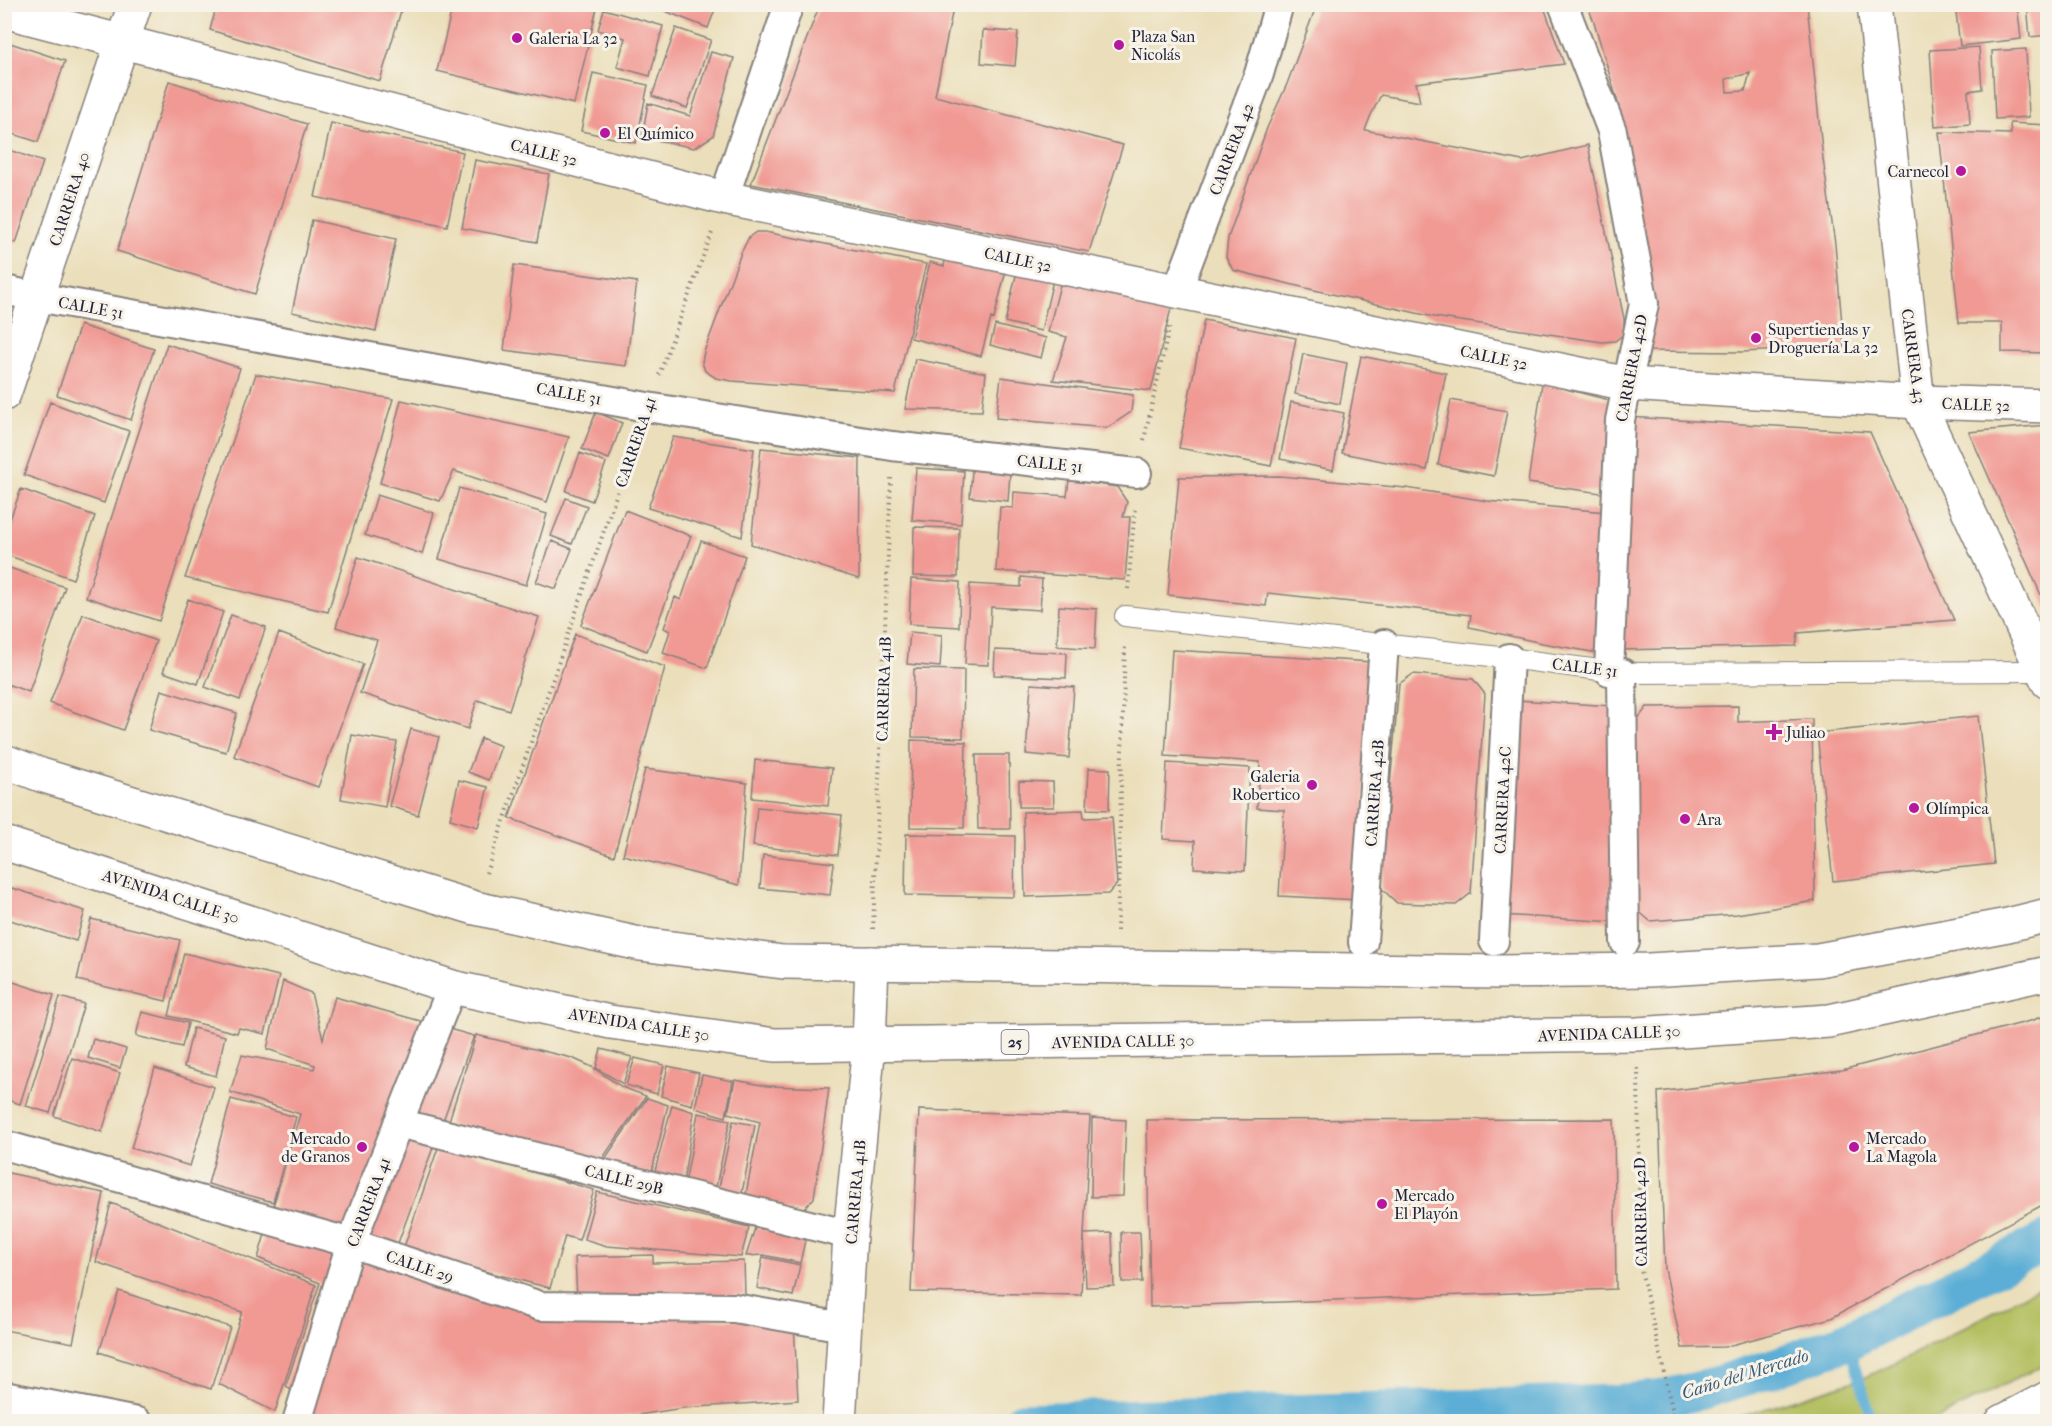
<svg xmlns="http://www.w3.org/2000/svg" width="2052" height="1426" font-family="'IM FELL French Canon',serif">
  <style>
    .green { fill: #b3bf61; stroke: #6a704e; stroke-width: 1.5 }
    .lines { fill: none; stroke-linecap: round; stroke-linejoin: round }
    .stream { stroke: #5baed6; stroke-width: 10 }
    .canal { stroke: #5baed6; stroke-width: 39 }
    .building { fill: #f19a94; fill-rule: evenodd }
    .service-casing { stroke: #86807b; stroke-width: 22 }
    .pedestrian-casing { stroke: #86807b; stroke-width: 32 }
    .minor-casing { stroke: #86807b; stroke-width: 36 }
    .tertiary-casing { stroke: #86807b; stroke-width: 36 }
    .trunk-casing { stroke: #86807b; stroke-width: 36 }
    .path { stroke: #86807b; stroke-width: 4; stroke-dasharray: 1.5 4.5; stroke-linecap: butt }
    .service { stroke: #fff; stroke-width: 20 }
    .pedestrian { stroke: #fff; stroke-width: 28 }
    .minor { stroke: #fff; stroke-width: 33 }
    .tertiary { stroke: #fff; stroke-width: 33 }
    .trunk { stroke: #fff; stroke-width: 33 }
    .poi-dot { fill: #b5179e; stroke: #f7f3e8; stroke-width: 2 }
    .labels { text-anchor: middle; stroke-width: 6; stroke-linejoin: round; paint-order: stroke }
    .shield { fill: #f7f3e8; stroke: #62616f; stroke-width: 1.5 }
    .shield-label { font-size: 15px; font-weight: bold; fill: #22223b }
    .poi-label { font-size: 16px; fill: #22223b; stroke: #f7f3e8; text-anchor: start }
    .street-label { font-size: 16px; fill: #22223b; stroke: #f7f3e8 }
    .water-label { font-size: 18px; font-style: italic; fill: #395a79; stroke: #f7f3e8 }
  </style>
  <rect width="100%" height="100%" fill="#f7f3e8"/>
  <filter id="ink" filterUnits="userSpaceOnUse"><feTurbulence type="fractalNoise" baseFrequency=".0167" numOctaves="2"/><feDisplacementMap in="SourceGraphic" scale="12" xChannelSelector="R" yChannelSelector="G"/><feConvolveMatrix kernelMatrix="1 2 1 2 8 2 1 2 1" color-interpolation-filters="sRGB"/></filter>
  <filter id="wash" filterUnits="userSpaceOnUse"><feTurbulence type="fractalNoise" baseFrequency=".008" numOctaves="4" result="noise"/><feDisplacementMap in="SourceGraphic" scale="24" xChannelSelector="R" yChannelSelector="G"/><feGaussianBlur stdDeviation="1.35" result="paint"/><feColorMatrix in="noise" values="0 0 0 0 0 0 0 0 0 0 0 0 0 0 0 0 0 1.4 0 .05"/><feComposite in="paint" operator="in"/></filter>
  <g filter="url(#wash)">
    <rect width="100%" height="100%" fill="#ebdfbb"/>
    <path class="green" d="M2047,1283V1363L1933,1421H1726L1861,1379L1907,1358Z"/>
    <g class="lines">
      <path class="stream" d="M1847,1341L1873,1422"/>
      <path class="canal" d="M1022,1422L1615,1404L1657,1400L1702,1390L1779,1366L1847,1341L2048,1240"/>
    </g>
    <g id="blocks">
      <path class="building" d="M217,4H403L380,81L210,30Z
        M453,4H598L574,104L437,71Z
        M647,4H717L708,28Z
        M820,4H954L935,96L1123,145L1089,252L751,184Z
        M1317,4H1543L1564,64L1416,83L1420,102L1381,95L1371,115L1365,130L1522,161L1588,145L1624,319V334L1615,341L1602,342L1434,317L1314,290L1233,270L1226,257L1228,238L1267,128L1287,84Z
        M1587,4H1807L1823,159L1835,244L1844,347L1743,352L1648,351L1654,302L1618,103L1594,22ZM1750,73L1745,91L1727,92L1726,79Z
        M1955,4H2017L2021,39L1960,46Z
        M2027,4H2048V35L2030,37Z
        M604,9L663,26L650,76L617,67L625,38L598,30Z
        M676,28L711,40L687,108L652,96Z
        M983,30L1018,32L1015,66L981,63Z
        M4,41L65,61L38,142L4,131Z
        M1979,47L1982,89L1968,91L1970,124L1935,127L1930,50Z
        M2026,49L2029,117L1995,119L1992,51Z
        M711,52L734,58L713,136L694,148L642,137L648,103L690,116Z
        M593,73L648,85L636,143L581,131Z
        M169,81L307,124L255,294L117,251Z
        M331,123L463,152L447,226L315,197Z
        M2010,123L2048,125V353L2002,352V323H1959L1939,132L2011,134Z
        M4,148L43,162L16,243L4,239Z
        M475,160L549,174L537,242L462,228Z
        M312,220L396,239L376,331L292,312Z
        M756,232H765L926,264L895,393L732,381L716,378L705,371L702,362L704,352L741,253L749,237Z
        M948,247L1008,262L994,319L991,318L981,356L911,338L930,262L944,266Z
        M514,265L637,282L626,366L504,350Z
        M1018,267L1054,276L1041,331L1005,322Z
        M1062,277L1172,304L1151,391L1053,380L1067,337L1048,332Z
        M1204,320L1296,338L1271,466L1179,448Z
        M80,325L154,349L131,420L57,395Z
        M995,325L1046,338L1041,358L990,345Z
        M167,344L240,368L159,621L86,597Z
        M1303,354L1347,363L1340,404L1295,394Z
        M1361,356L1446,373L1427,470L1342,453Z
        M915,359L986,373L982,411L905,409Z
        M256,374L393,399L328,612L185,578Z
        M1001,377L1133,395L1131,412L1107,428L996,418Z
        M1542,383L1613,401L1608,494L1528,483Z
        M401,400L569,437L547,502L454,471L440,501L380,483Z
        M1451,400L1507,411L1494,476L1438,465Z
        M50,402L129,431L104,503L24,475Z
        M1291,402L1344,413L1333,470L1280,459Z
        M596,412L622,423L609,459L582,449Z
        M1629,417L1870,432L1954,620L1798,633L1796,646L1620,650Z
        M2048,425V611L1969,432Z
        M673,437L754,449L742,537L648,508Z
        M761,448L860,458L859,579L751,544Z
        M580,453L606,463L592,501L566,491Z
        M916,468L964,471L961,524L912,520Z
        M972,470L1010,473L1008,501L970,497Z
        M1280,476L1406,488L1487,501L1606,512L1598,653L1542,643L1469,627L1471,615L1268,593L1266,606L1168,595L1179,477Z
        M1069,480L1117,487L1127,502L1123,517H1130L1125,580L996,571L1000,507L1013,508L1014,492L1067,496Z
        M459,488L547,514L526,585L439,559Z
        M21,489L95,516L73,579L4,554V536Z
        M377,495L434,513L422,554L365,535Z
        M566,498L587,506L572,544L551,536Z
        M625,510L691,536L647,651L581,625Z
        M914,527L959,528L958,577L913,576Z
        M552,541L572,549L556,589L536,582Z
        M701,541L745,556L707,668L663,653L670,631L664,628L675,597L681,600Z
        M358,557L539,617L509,710L477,700L468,729L360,693L377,640L336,627Z
        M4,566L65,587L29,692L4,683Z
        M1021,577L1042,579L1040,610L991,607L988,665L965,664L970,584L1021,587Z
        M911,579L960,582L959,627L909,624Z
        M188,599L223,612L198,684L163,672Z
        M1059,606L1097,609L1095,649L1057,646Z
        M83,614L156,641L123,730L50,703Z
        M231,615L266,627L240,700L205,687Z
        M910,632L942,635L940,667L907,664Z
        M279,633L363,664L318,787L234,756Z
        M575,634L665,667L614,856L509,818Z
        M995,650L1067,653L1066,678L994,675Z
        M1172,650L1373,662L1359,900L1279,896L1284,810L1257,808L1260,762L1165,756Z
        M914,669L964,670L963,738L912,737Z
        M1413,674L1473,679L1485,694L1471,893L1456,905L1397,903L1381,888L1399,684Z
        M1031,684L1074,687L1069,758L1026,754Z
        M161,690L237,713L226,752L149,730Z
        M1516,700L1613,706L1617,922L1501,915Z
        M1738,706V722L1812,719L1815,901L1737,914L1650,921L1636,909L1630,729L1647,707Z
        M1978,716L1994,864L1833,881L1817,733Z
        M411,729L439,737L418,815L389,806Z
        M352,735L397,742L385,807L341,799Z
        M481,738L501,746L489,780L468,772Z
        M911,740L966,742L964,828L910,827Z
        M976,755H1009L1010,829H978Z
        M755,760L832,768L828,806L752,798Z
        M1167,763L1250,768L1245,871L1194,868L1195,841L1163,839Z
        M1089,768L1110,769L1109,810L1087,809Z
        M645,769L747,783L739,885L623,855Z
        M459,780L488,787L478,827L450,819Z
        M1019,781L1053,782L1054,807H1019Z
        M757,807L842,815L838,855L753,846Z
        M1083,810L1084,818L1112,817L1117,884L1108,894L1025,897L1023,812Z
        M906,834L1015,836L1014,897L905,895Z
        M763,855L834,863L830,895L760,888Z
        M12,888L85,911L76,941L4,918V912Z
        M91,919L180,940L166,1001L77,980Z
        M184,953L279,976L265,1034L239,1028L237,1033L169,1016Z
        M4,979L54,995L20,1104L4,1099Z
        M283,981L311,993L323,1039L335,997L474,1036L391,1262L537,1310L794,1323L798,1400L683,1408L593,1422H319L286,1385L320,1283L258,1258L300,1114L230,1092L242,1055L314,1069L315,1065L267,1049Z
        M60,997L84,1004L50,1113L26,1106Z
        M142,1012L188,1023L182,1047L136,1036Z
        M2040,1017L2041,1018L2048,1017V1202L1831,1318L1724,1347L1682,1348L1665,1269L1658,1092L1842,1070L2034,1020Z
        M193,1028L225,1036L216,1076L184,1067Z
        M476,1035L572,1058L592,1067L622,1087L646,1096L600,1162L448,1124Z
        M93,1039L126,1049L120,1068L88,1058Z
        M601,1049L632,1057L623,1084L596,1068Z
        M72,1058L120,1073L102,1132L54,1116Z
        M635,1058L664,1065L657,1094L626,1085Z
        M668,1066L699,1073L692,1105L661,1096Z
        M155,1068L214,1087L190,1166L131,1148Z
        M702,1075L733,1081L726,1117L695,1108Z
        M735,1080L767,1086L829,1088L814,1198L800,1213L745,1199L760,1122L728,1113Z
        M647,1098L668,1105L651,1175L602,1163Z
        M231,1099L296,1117L273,1202L208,1184Z
        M672,1105L694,1112L683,1183L654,1175Z
        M919,1110L1090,1116L1081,1295L911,1292Z
        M698,1113L730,1120L715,1191L685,1184Z
        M1092,1118L1126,1120L1123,1196L1091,1197Z
        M1614,1119L1616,1289L1150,1307L1147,1120Z
        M733,1121L755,1125L741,1198L718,1192Z
        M439,1145L594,1190L579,1240L565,1236L550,1288L403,1250Z
        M4,1172L104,1193L73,1343L4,1330Z
        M597,1192L749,1227L741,1257L607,1246L584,1239Z
        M111,1203L316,1285L275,1412L219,1384L242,1312L96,1262Z
        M755,1228L806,1236L800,1263L764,1255L746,1256Z
        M1121,1232H1140L1142,1282H1122Z
        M1112,1233L1114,1286L1086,1287L1084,1234Z
        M653,1255V1263L744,1261L745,1295L577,1299L575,1257Z
        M763,1257L800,1265L793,1296L757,1288Z
        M119,1291L230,1327L211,1389L99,1352Z"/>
    </g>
  </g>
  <g filter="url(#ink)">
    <use href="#blocks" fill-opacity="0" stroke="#86807b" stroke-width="1.5"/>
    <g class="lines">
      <g class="service-casing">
        <path id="service" d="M1125,616L1509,658L1622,673L2048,671"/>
      </g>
      <g class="pedestrian-casing">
        <path id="pedestrian" d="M1563,4L1612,131L1644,304L1620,420L1609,671
          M724,198L789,4
          M4,290L37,297L647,407L892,446L1137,473
          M1177,291L1259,74L1279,4
          M1622,673L1625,942
          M1494,941L1509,658
          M1363,942L1384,644
          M398,1123L850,1235
          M4,1145L351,1243L540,1306L734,1308L844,1327
          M4,1396L137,1422
          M297,1422L351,1243L452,987"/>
      </g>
      <g class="minor-casing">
        <path id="minor" d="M4,11L724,198L1628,384L1918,402L2048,406
          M839,1422L850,1235L869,1044L872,963
          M2002,1422L2048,1398"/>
      </g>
      <g class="tertiary-casing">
        <path id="tertiary" d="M1874,4L1918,402L2048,682
          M4,394L135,4"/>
      </g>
      <g class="trunk-casing">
        <path id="trunk" d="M4,761L41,775L475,908L640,944L783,962L1501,972L1649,970L1818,960L2008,925L2048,915
          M4,843L452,987L610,1022L775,1045L1637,1034L1829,1021L2048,973"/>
      </g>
      <path class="path" d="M659,375L713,230
        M1144,440L1170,324
        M1128,589L1135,507
        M486,873L636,438
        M873,929L891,478
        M1117,931L1125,644
        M1638,1068L1640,1265L1675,1422"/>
      <use href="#service" class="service"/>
      <use href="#pedestrian" class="pedestrian"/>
      <use href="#minor" class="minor"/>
      <use href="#tertiary" class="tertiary"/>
      <use href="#trunk" class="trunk"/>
    </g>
  </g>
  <g class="poi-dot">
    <circle cx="517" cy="38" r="6"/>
    <circle cx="1119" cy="45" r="6"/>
    <circle cx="605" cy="133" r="6"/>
    <circle cx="1961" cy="171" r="6"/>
    <circle cx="1756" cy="338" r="6"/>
    <path d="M1771 723h6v6h6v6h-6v6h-6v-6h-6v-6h6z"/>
    <circle cx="1312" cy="785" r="6"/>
    <circle cx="1914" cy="808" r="6"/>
    <circle cx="1685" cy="819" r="6"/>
    <circle cx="362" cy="1147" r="6"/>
    <circle cx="1854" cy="1147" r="6"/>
    <circle cx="1382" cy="1204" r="6"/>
  </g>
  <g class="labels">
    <rect class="shield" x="1001.5" y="1030" width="27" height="24" rx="4.5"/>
    <g class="shield-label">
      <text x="1015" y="1047">25</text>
    </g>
    <g class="poi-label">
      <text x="1131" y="42">Plaza San<tspan x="1131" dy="18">Nicolás</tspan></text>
      <text x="529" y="44">Galeria La 32</text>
      <text x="617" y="139">El Químico</text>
      <text x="1949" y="177" text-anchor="end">Carnecol</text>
      <text x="1768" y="335">Supertiendas y<tspan x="1768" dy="18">Droguería La 32</tspan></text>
      <text x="1786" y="738">Juliao</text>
      <text x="1300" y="782" text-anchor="end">Galeria<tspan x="1300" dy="18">Robertico</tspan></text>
      <text x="1926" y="814">Olímpica</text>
      <text x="1697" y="825">Ara</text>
      <text x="350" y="1144" text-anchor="end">Mercado<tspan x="350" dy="18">de Granos</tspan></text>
      <text x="1866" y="1144">Mercado<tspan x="1866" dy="18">La Magola</tspan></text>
      <text x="1394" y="1201">Mercado<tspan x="1394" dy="18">El Playón</tspan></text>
    </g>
    <g class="street-label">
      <text transform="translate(1231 149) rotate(-69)" y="6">CARRERA 42</text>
      <text transform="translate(544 152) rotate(14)" y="6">CALLE 32</text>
      <text transform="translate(69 199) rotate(-72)" y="6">CARRERA 40</text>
      <text transform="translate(1018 259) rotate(12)" y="6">CALLE 32</text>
      <text transform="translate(91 307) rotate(10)" y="6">CALLE 31</text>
      <text transform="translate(1914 356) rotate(82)" y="6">CARRERA 43</text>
      <text transform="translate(1494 357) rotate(12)" y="6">CALLE 32</text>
      <text transform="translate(1631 368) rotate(-79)" y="6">CARRERA 42D</text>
      <text transform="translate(569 393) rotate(10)" y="6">CALLE 31</text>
      <text transform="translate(1976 404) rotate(2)" y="6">CALLE 32</text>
      <text transform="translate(635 442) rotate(-71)" y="6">CARRERA 41</text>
      <text transform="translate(1050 463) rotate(6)" y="6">CALLE 31</text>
      <text transform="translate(1585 667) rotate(7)" y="6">CALLE 31</text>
      <text transform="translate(883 689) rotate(-88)" y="6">CARRERA 41B</text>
      <text transform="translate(1374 793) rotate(-86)" y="6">CARRERA 42B</text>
      <text transform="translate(1502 800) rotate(-87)" y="6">CARRERA 42C</text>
      <text transform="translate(171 896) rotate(18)" y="6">AVENIDA CALLE 30</text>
      <text transform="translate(639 1024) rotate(9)" y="6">AVENIDA CALLE 30</text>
      <text transform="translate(1609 1033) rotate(-2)" y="6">AVENIDA CALLE 30</text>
      <text transform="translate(1123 1041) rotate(-1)" y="6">AVENIDA CALLE 30</text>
      <text transform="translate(624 1179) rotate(14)" y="6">CALLE 29B</text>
      <text transform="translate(855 1192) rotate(-85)" y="6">CARRERA 41B</text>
      <text transform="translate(368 1202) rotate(-69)" y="6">CARRERA 41</text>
      <text transform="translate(1640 1212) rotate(-91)" y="6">CARRERA 42D</text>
      <text transform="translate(420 1266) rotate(19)" y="6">CALLE 29</text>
    </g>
    <g class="water-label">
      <text transform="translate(1745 1374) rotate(-17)" y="6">Caño del Mercado</text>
    </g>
  </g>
  <rect width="2052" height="1426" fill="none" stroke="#f7f3e8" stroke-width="24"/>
</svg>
